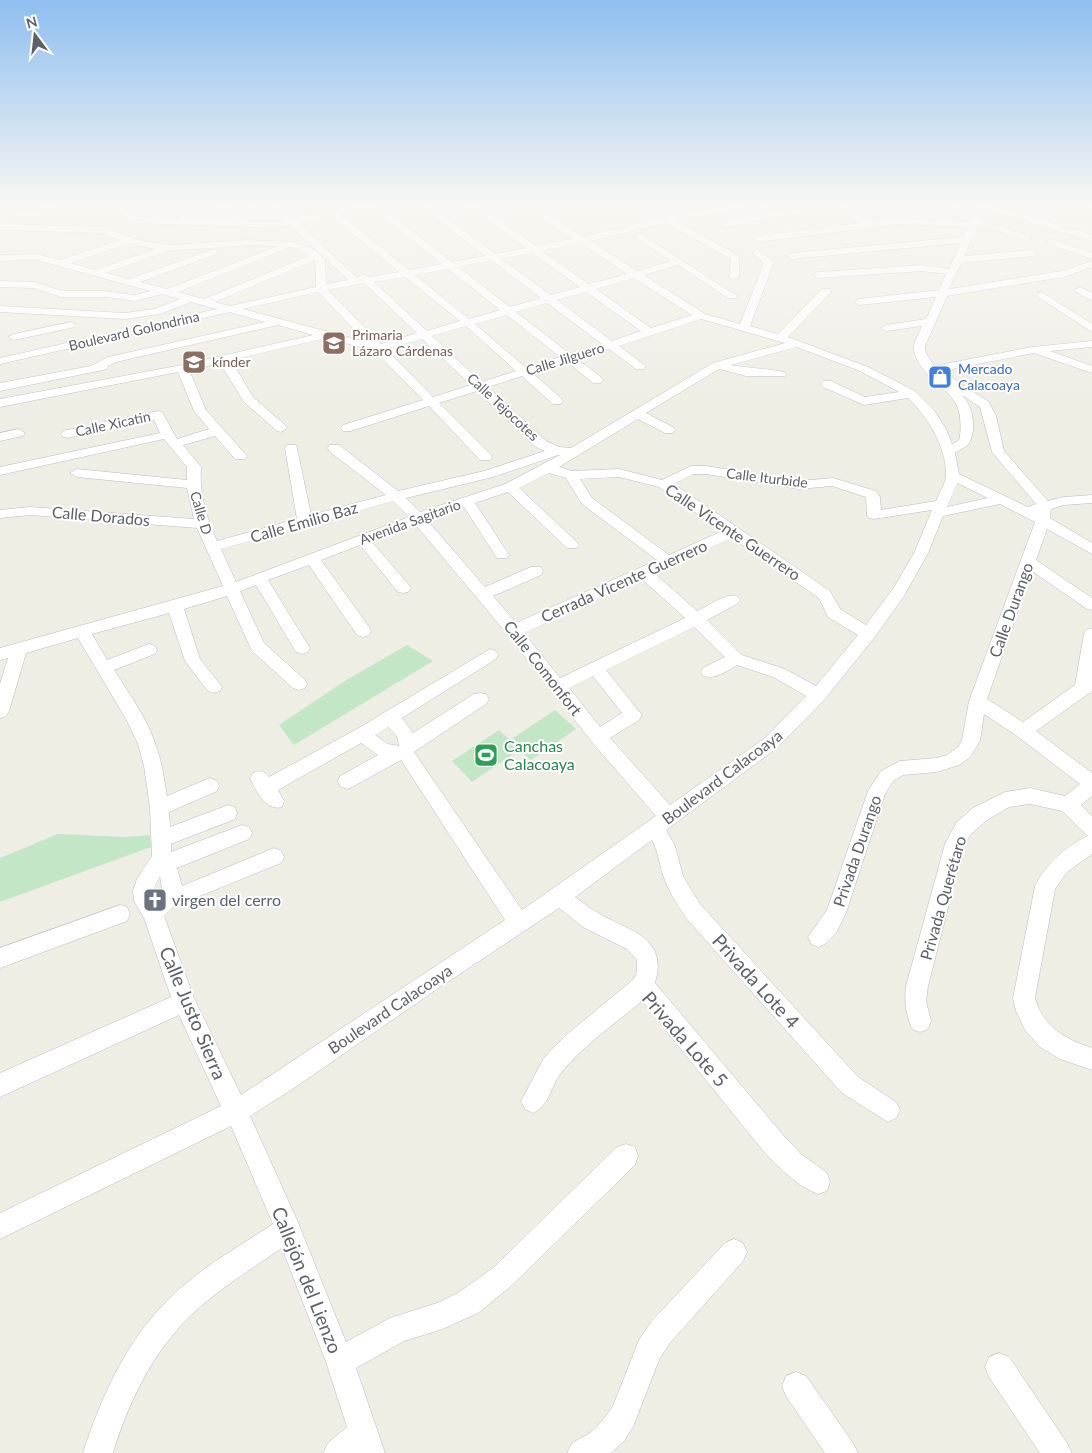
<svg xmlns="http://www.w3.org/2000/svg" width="1092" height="1453" font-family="Lato,sans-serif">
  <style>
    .green { fill: #c3e6c7 }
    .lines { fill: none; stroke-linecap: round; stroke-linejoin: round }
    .minor-casing { stroke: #b8babf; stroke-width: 1 }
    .minor { fill: #fff; fill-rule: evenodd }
    .labels { text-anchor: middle; stroke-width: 4; stroke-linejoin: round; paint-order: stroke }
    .far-street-label { font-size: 14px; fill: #5d6066; stroke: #fff }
    .far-education-label { font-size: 14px; fill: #785e54; stroke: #fff; text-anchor: start }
    .far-shop-label { font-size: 14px; fill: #366cbe; stroke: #fff; text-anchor: start }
    .street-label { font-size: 16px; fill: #5d6066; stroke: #fff }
    .leisure-label { font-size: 16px; fill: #27864d; stroke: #fff; text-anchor: start }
    .worship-label { font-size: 16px; fill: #5b616d; stroke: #fff; text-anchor: start }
    .near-street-label { font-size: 19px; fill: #5d6066; stroke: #fff }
  </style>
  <rect width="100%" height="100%" fill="#efeee5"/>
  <path class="green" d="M407,645L433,661L294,745L279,725L348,679Z
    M555,710L576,729L531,760L519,750L472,782L452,761L499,730L510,740Z
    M58,834L126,837L150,835L151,847L0,902V858Z"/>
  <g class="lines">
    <g class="minor-casing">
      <path id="minor" d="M45,205H54L45,216L13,218L8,215L13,212L39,211Z
        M115,205H123L131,215L138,217L180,219L168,205H177L190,219L232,221L219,205H228L242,221L274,222L285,220L270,205H279L294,219L326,212L319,205H328L335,210L358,205H378L452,262L485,256L419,205H429L495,254L526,248L468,205H478L536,246L573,239L522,205H532L583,237C635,225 698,205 751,205L747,208L676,221L739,256V277L734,280L729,277L731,259L666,223L590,241L637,271L671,261L635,237L640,234L643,235L737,296L736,298H728L678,265L644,275L705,314L740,324L764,263L752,253L757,250L774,262L750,326L778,334L822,289H830L831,291L830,293L788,337L868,367L915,391L934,410L946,429L952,444L959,440L960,436C961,426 961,411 955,402C945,387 913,368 914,347C914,341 920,332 922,326L886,331L881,328L886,325L926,319L936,297L859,305L854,302L859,299L939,290L946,274L923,271L818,278L813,275L818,272L923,265L949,269L960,243L792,259L787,256L792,253L963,237L967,227L899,224L759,242L754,239L759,236L859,223L834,205H844L869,222L899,218L970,222L972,217L941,205H953L974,212L978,205H991L1092,235V241L985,209L980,220L1032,237L1027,240L978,225L964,256L1033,250L1038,253L1033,256L961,263L949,289L1062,271L1092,261V267L1064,277L947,296L925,346L926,353L934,366L1032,347L1092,341V347L1050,351L1092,366V373L1034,353L942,371L989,402L996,416L1004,451L1048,501L1064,497L1092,495V503L1064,505L1051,509L1050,518L1092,543V554L1047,529L1036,560L1092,598V610L1087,609L1032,571L987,699L1023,722L1075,685L1084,634L1086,630L1092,628V691L1036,731L1092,773V796L1081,805L1092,816V854L1067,872L1055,889L1035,998C1043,1027 1065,1039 1092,1048V1070L1060,1059L1040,1047L1025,1030L1016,1011L1013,998L1035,886C1045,865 1067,845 1088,836L1062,811L1030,804L1009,807L987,820L971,834L964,845L928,986L926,1001L931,1021L928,1029L920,1032L912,1029C906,1014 904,1002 906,986L945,844L957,822L973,808L1005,792L1030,788L1065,796L1080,784L1017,736L984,714L980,741L970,757L959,765L937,772L903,775L893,781L885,794L846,913L836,933L825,944L818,947L811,944L808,937L827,910L868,791L881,771L900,761L937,758L947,755L958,747L962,740L969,701L1035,522L1000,504L943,516L928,553L904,596L874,638L824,700L777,748L666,830L675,846L683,876L700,904L858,1077L896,1102L900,1110L896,1118L888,1122L842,1093L686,918C677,904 668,890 663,875C659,863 658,851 652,840L575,897C585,905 595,912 607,918C638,933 667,942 655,983L783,1135L801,1154L827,1173L830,1182L827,1191L818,1194C797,1186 781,1169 765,1153L642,1001C615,1024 583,1045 561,1073C551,1086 549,1106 533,1113L525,1109L521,1101L544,1058L565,1036L634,979L637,971V960L627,949L583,927L559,908L437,989L297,1086L250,1116L297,1220L346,1342L390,1318L437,1303L458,1293L493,1268L617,1147L626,1144L635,1147L638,1156L635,1165L511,1286L478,1313L440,1330L404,1341L356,1368L385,1453H323L328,1443L347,1427L326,1362L282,1248C251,1269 217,1290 189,1317C152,1354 128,1403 113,1453H83C101,1397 127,1339 170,1298C200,1268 238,1247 273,1224L231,1126L0,1239V1213L221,1106L179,1015L0,1097V1073L171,997L144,918L134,901L133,890L137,879L152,856L150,808L144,766L138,744L126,719L78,638L26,653L9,711L6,716L0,718V684L8,658L0,660V648L223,586L197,528L30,515L0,518V510L30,507L194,519L187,488L77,477L70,473L77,469L187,480V467L164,439L0,475V467L160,433L154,420L67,438L63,437L61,434L63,431L67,430L158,411L162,412L177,439L209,429L194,411L178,372L0,407V399L182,365L313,335L278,325L116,362L108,366L107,369L103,370L0,391V383L91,366L108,357L265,322L230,312L0,364V358L217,309L191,302L160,314L125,319L0,312V306L125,313L154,309L180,299L162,294L135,301L105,297H61L34,288L0,287V281L35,282L62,291H105L135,295L150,291L37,260L0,261V255L37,254L60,260L120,240L101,233L0,230V224L103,227L138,240L169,245L250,240L292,242L312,248L320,254L325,260L326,284L348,280L290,225L274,228L137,223L125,219ZM370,207L442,264L409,270L340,214ZM331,216L399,272L369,277L363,274L357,278L299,223ZM129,243L155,249L95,270L71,263ZM580,243L627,274L589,284L542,251ZM250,245L278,246L167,289L140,282L217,254V250H211L129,279L106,273L168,251ZM290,247L305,252L309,256L204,299L178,292ZM532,253L580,287L551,295L501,259ZM315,260L316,287L230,306L215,302ZM491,260L541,298L510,307L458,267ZM448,269L500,310L469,319L415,275ZM405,277L460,321L427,331L374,282ZM634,278L692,315L651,328L596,289ZM364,283L417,333L381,344L328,290ZM318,292L366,342L243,309ZM586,292L641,331L612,341L557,300ZM547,303L602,344L570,354L516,312ZM507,315L560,357L526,368L475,324ZM701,319L785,343L713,363L571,448L559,447L546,441L488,387L522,376L553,404H561L563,401L561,398L532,373L567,362L593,383H601L603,380L601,377L577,359L609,349L636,369H644L646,367L644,365L619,346ZM466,326L516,371L481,382L432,336ZM326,338L375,351L423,400L343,425L341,428L343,431H351L429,406L480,460H490L492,457L490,454L439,403L477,391L536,447L545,451L484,471L398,491L339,445H329L328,448L329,451L386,495L311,515L297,448L296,445H286L285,448L297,519L217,541C206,517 199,493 201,467L183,445L215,436L235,459H245L247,456L206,410L189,370L220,363L244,402L277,431L281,432L287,428L285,425L253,397L231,360ZM422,339L471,385L433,397L386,349ZM797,347L860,371L899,392L865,397L831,381H823L821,384L823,387L864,405L908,398C928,418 946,445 946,475C946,483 939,493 936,501L881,510L880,497L876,491L833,478L799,481L706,466H691L662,480L619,469L572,471L559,467L638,419L665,433H673L675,430L673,427L646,413L719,369L746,376H785L787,374C782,369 742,368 731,365ZM962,395L980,407L992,452L1036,504L1028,507L959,474L955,453L968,445C977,431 974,407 962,395ZM558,455H560L505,484L420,512L406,498L493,477ZM549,473L566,478L582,504L657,560L516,623L493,596L541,575L543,571L541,567H531L485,587L427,520L464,507L497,558H507L509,555L475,503L508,492L567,548H577L579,545L577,542L519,488ZM693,474H706L799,489L832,486L866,497L867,515L869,518L874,519L932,510L914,553L893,589L866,625L840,609L830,591L674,484ZM619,477L659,487L722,531L669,555L592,498L580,479ZM957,483L988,498L947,507ZM393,501L409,517L236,582L221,549ZM415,524L508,635L592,742L656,816L522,910L414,752L486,704L489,699L486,694L480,693L474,694L413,733L402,718L496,659L498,655L496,651L490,649L357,729L269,777C264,771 260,770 253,773L250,778C256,791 266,812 282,807L284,801L278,790L361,743L378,755L340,776L338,781L340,786L347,789L354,786L401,760L505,920L241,1095L194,998L164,916L173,907L281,863L284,857L281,851L274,848L182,886L177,868L249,839L252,833L249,827L242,825L171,852V844L235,819L237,813L235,807L228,805L170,827L169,812L217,791L219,786L217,781L210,778L167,796C164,779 162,762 156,746C148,719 129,694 114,670L155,654L157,650L155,646L149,644L107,660L92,634L169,613L185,661L208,691L214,693L220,691L222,687L200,659L184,609L227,596L252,651L293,688L299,690L305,688L307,684L305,680L264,643L240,591L256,585L296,652L302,654L308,652L310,648L268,580L309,565L357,635L363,637L369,635L371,631L369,627L321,560L360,545L398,592L403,593L408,592L411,588L408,584L371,541ZM732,538L819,598L828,617L858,635L816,686L785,669L742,655L707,620L737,604L740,600L737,596C725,593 709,606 697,611L654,573ZM642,579L685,618L560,678L524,633ZM694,627L725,657L703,668L701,672L703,676C715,680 727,671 737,665L773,677L806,696L765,738L670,805L610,738L639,720L642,715L606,670ZM593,676L622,713L600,727L569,688ZM388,727L397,736L399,746L388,744L375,735ZM160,876L162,889L154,899L153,890Z
        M869,205H881L888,209L884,212Z
        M797,209L800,210V214L759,220L725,228L720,225L722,223L759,214Z
        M1051,239L1092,253V259L1048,244L1046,242Z
        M1080,287L1092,293V301L1076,292L1075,290Z
        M1042,292L1092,324V332L1038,297L1037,295L1038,293Z
        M71,322L76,325L75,327L14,340L8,337L14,334Z
        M19,429L25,433L23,436L0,441V433Z
        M120,905L127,907L130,914L127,921L0,968V948Z
        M734,1239L743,1243L747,1252L743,1261L669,1344L659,1360L633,1427L624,1441L611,1453H567L572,1443L590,1433L603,1420L613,1406L639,1340L652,1321L725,1243Z
        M999,1353L1009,1357L1067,1443L1072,1453H1040L989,1377L985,1367L989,1357Z
        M796,1372L806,1376L853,1443L858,1453H825L786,1396L782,1386L786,1376Z"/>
    </g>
    <use href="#minor" class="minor"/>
  </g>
  <linearGradient id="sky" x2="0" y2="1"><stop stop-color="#8ebef0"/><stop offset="0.5" stop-color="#f8f7f3"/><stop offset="1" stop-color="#f8f7f3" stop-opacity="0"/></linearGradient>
  <rect width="1092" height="408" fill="url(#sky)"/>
  <defs>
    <g id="school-square" transform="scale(1.25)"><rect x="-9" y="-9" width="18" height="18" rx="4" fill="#8d6e63" stroke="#fff"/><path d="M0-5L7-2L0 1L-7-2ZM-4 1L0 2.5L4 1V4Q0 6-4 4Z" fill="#fff"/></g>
    <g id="shop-square" transform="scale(1.25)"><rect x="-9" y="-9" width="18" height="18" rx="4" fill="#3f7fe0" stroke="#fff"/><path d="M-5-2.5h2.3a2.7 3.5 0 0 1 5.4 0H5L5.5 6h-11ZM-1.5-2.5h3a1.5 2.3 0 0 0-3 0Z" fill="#fff"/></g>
    <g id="stadium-square" transform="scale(1.25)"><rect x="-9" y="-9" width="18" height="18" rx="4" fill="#2e9e5b" stroke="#fff"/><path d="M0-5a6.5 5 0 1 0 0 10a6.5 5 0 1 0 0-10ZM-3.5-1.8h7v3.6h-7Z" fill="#fff"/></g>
    <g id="church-square" transform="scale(1.25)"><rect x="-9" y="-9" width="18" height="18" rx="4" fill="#6b7280" stroke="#fff"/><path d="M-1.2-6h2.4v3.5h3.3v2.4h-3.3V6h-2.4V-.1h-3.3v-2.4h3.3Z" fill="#fff"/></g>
  </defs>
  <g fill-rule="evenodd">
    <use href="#school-square" x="334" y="343"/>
    <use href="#school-square" x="194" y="362"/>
    <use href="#shop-square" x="940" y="377"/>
    <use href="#stadium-square" x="486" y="755"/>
    <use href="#church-square" x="155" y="900"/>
  </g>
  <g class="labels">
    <g class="far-street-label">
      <text transform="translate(134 331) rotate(-13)" y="5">Boulevard Golondrina</text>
      <text transform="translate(565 359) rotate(-17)" y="5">Calle Jilguero</text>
      <text transform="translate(503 407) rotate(43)" y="5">Calle Tejocotes</text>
      <text transform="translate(113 424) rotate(-12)" y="5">Calle Xicatin</text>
      <text transform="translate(767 478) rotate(7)" y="5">Calle Iturbide</text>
      <text transform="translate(201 513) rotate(73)" y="5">Calle D</text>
      <text transform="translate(410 522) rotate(-20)" y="5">Avenida Sagitario</text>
    </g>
    <g class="far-education-label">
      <text x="352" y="340">Primaria<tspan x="352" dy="16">Lázaro Cárdenas</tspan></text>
      <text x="212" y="367">kínder</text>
    </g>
    <g class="far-shop-label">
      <text x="958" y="374">Mercado<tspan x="958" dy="16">Calacoaya</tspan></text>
    </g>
    <g class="street-label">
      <text transform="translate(101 516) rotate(5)" y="6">Calle Dorados</text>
      <text transform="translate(304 522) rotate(-16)" y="6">Calle Emilio Baz</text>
      <text transform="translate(733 532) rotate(34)" y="6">Calle Vicente Guerrero</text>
      <text transform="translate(624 581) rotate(-24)" y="6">Cerrada Vicente Guerrero</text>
      <text transform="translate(1011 610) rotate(-70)" y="6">Calle Durango</text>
      <text transform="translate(543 668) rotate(52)" y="6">Calle Comonfort</text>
      <text transform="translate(722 777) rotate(-37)" y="6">Boulevard Calacoaya</text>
      <text transform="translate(857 851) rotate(-71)" y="6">Privada Durango</text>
      <text transform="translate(943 898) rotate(-74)" y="6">Privada Querétaro</text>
      <text transform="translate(390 1009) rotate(-34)" y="6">Boulevard Calacoaya</text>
    </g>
    <g class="leisure-label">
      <text x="504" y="752">Canchas<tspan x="504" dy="18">Calacoaya</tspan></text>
    </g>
    <g class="worship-label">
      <text x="172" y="906">virgen del cerro</text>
    </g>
    <g class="near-street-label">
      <text transform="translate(756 981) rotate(48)" y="7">Privada Lote 4</text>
      <text transform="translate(193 1013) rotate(67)" y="7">Calle Justo Sierra</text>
      <text transform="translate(685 1039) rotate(49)" y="7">Privada Lote 5</text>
      <text transform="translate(307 1280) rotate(68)" y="7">Callejón del Lienzo</text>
    </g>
  </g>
  <g transform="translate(35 35) rotate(345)" stroke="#ffffff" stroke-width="4" paint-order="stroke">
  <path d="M0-4L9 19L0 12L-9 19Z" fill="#5d6066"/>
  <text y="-8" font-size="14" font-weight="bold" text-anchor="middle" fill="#5d6066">N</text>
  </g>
</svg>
